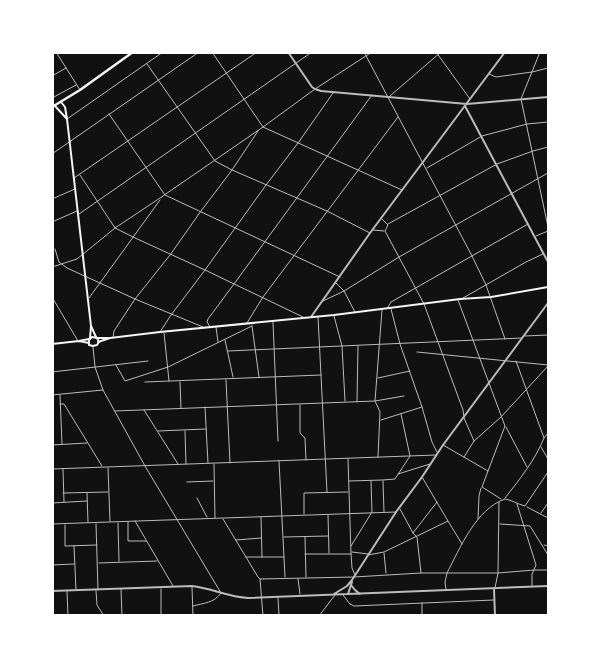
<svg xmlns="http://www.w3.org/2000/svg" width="601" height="668" font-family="Spectral,serif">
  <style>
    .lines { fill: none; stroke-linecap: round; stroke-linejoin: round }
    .minor { stroke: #bcbcbc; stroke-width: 1 }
    .tertiary { stroke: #bcbcbc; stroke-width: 2 }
    .secondary { stroke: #f5f5f5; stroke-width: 2 }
    .trunk { stroke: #f5f5f5; stroke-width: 2.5 }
  </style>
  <rect width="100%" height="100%" fill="#111"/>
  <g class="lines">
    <path class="minor" d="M56,52L80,90
      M212,52L263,127L402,190
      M364,52L472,256L486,285L505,339
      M436,52L470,99
      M510,52H512
      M540,52L521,99L548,227
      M147,64L215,161L232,170L327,211L370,233
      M489,74L496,77L532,72L548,68
      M52,76L66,68
      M390,96L441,52
      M52,98L76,85
      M109,114L165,195L340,277
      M67,119L163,52
      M52,154L199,52
      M427,168L482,136L527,124L548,122
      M80,175L115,228L133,237L205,270L303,317
      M74,178L257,52
      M52,199L75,189
      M79,214L312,52
      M382,219L388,225L385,231L424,304L463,410L464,418L474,441
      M52,222L77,211
      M388,224L497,164L533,151L548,147
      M373,230L384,231
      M536,236L548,231
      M55,249L59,262L67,268L135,299L203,327
      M52,267L77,259L115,228L160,198L263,127L315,89L372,52
      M336,283L344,291L355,312
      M52,297L78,341
      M89,298L160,200
      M463,298L526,262L543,254
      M458,300L505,426L488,471
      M323,301L344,291L399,257L548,173
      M388,307L391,302L528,224
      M391,309L400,344L422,407L432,442L437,452
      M334,316L342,346L345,401
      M318,317L327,492
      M273,322L278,441
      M247,323L263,297L398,117
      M252,326L259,377
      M210,327L207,322L208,319L234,284L372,95
      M216,327L218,342
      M160,332L171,315L205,270L266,185L298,143L333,93
      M164,333L169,381
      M525,336L548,335
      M113,338L114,331L135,299L170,255L201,211L232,170L258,131
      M225,340L233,377
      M93,347L95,367L103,390L145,466L221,593C214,603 204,603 193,606
      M228,351L522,338
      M417,352L548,365
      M116,365L125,381L168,367L252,326
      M52,372L148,361
      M378,378L410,371
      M226,380L230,463
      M145,382L321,375
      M180,382L181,408
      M52,395L103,390
      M60,395L62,444
      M357,402L358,346
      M60,404H64L102,466
      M300,405V433L305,438L306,460
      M205,407L208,463
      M144,410L178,464
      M115,411L375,401L404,396
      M381,420L422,407
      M506,427L527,467
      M158,431L206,429
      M185,431L186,464
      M544,438L548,433
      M52,445L87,443
      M443,445L488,471L482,487L501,499
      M541,447L548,459
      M378,457L380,412L375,401L382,310
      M464,457L474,441L501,417L548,366
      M348,459L351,554L352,568L355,575
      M279,461L285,577
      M214,464L215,518
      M108,468L110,521
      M52,469L436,455
      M63,469L64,502
      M398,474L430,464
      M422,477L448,521
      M349,481L383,480L395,479L410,456L401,414
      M383,481L384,512
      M187,482L213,481
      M63,493L108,492
      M87,493L88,522
      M197,498L207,517
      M505,498C520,479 535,460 544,438L516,361
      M52,503L87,501
      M517,504L536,565L532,574V586
      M527,507L548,518
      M541,513L548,503
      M304,514V493L348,492
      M328,515L329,553
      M261,517L262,557
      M223,519L258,577L260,579L354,577L421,573L417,537L413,533L400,509
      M478,519L479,496L481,488
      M135,521L173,586
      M128,522V541H146
      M118,523L119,561
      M52,524L396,512
      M96,524L98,590
      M500,524L530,526L548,555
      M65,525V546L97,545
      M413,533L437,502
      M284,537L328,536
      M305,537L306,577
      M236,540L261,538
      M544,545L548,546
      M74,546L76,590
      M351,546L372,512L371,481
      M352,552L368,554
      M384,553L386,573
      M305,554H351
      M368,555L384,552L448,521L462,544
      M246,557H284
      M99,563L157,561
      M52,565L74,564
      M421,573H447C460,548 476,509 505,499C512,500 517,504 525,506L548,472
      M260,579L263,616
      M298,579L300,594
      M192,587L193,616
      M495,588L498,573L499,502
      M121,589L122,616
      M161,589V616
      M446,590L445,582L447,573H498L534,570H548
      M67,591L68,616
      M96,591L97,605L104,616
      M343,595L350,604L354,606L494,600
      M278,598L279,616
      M422,603V616
      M534,615V616
      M143,616L161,615
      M319,616L335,595"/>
    <path class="tertiary" d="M288,52L312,87L315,89L321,91L467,104L548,97
      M465,106L548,262
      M311,317L370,233L505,52
      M351,585L355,590L360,594
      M494,589L495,616
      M52,591L192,586C211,588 228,597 248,598L548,586
      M334,594L347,586L352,580L396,512L422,477L443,445L548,303
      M348,594L352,582"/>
    <path class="secondary" d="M61,102L65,107L67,119L91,326L96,337
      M55,106L67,119
      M90,338L91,326
      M97,338L99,342L97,345L93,346L89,345V340L92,337L97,338H108
      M79,341L89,343
      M98,342L110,338L160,332L334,315L460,299L491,297L548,287
      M52,344L79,341L89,339"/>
    <path class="trunk" d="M52,107L80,90L133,52"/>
  </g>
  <rect width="601" height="668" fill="none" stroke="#ffffff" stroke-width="108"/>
</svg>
